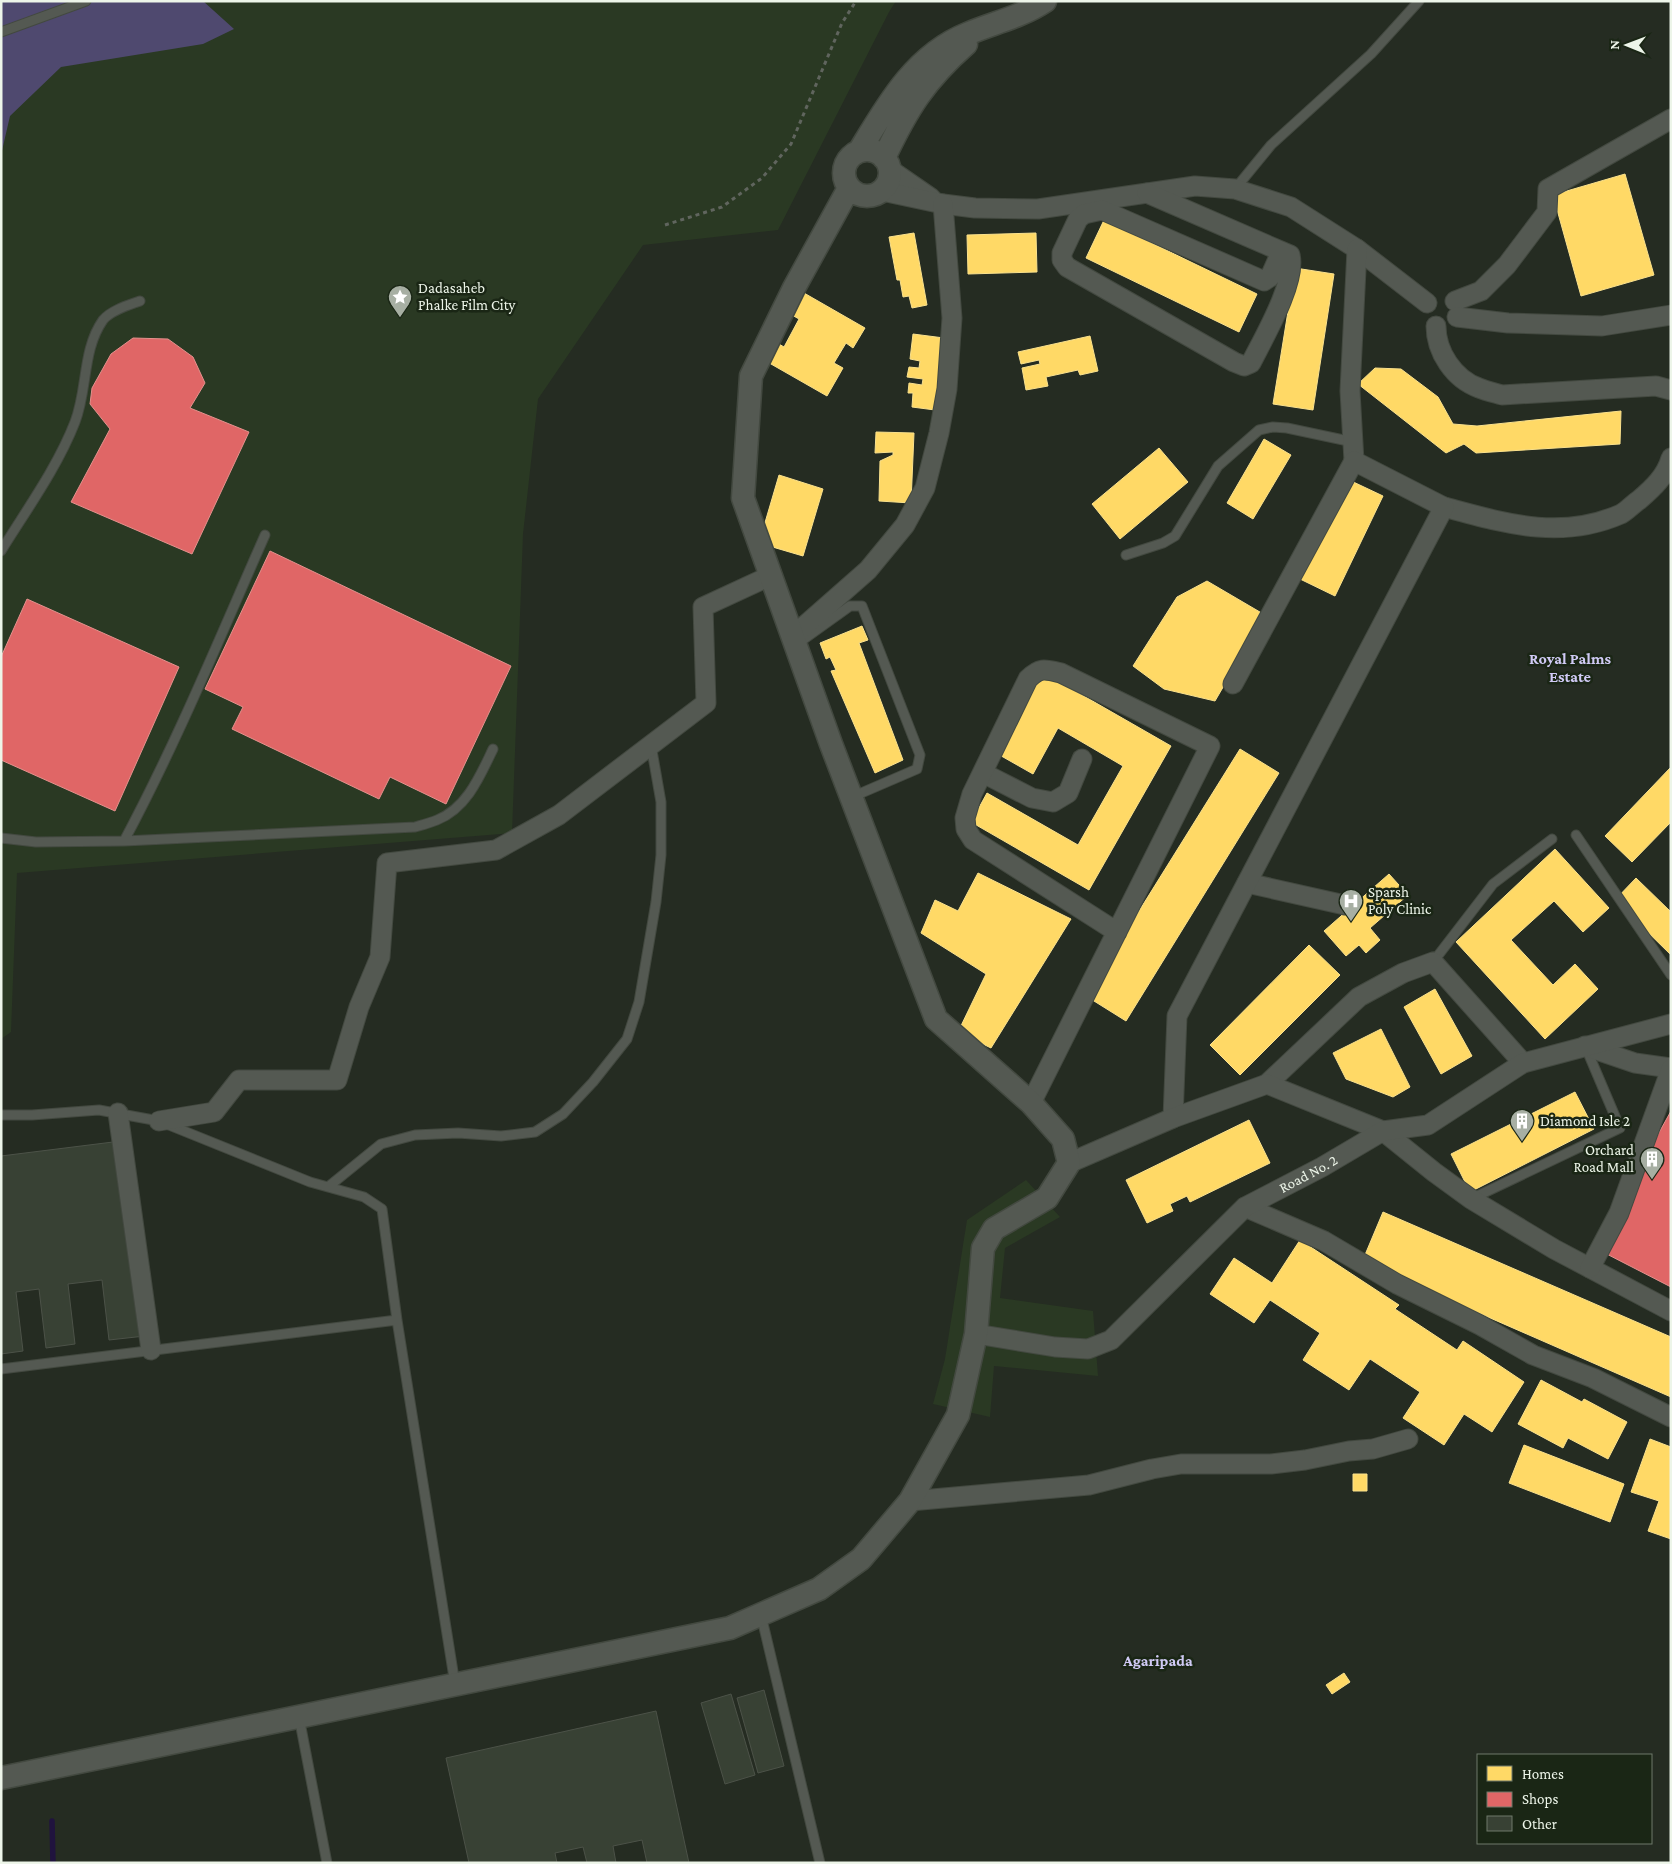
<svg xmlns="http://www.w3.org/2000/svg" width="1672" height="1864" font-family="'Crimson Pro',serif">
  <style>
    .built { fill: #2a3923 }
    .green { fill: #4f496f }
    .homes { fill: #ffd966; stroke: #fae18d }
    .shops { fill: #e06666; stroke: #e4918d }
    .lines { fill: none; stroke-linecap: round; stroke-linejoin: round }
    .stream { stroke: #20133e; stroke-width: 5.5 }
    .building { fill: #384134; stroke: #4c5248 }
    .service-casing { stroke: #434940; stroke-width: 11 }
    .minor-casing { stroke: #434940; stroke-width: 21 }
    .tertiary-casing { stroke: #434940; stroke-width: 25 }
    .path { stroke: #60655e; stroke-width: 3; stroke-dasharray: 4 4; stroke-linecap: butt }
    .service { stroke: #545952; stroke-width: 9 }
    .minor { stroke: #545952; stroke-width: 19 }
    .tertiary { stroke: #545952; stroke-width: 22 }
    .labels { text-anchor: middle; stroke-width: 5; stroke-linejoin: round; paint-order: stroke }
    .poi-label { font-size: 15px; fill: #edf5e9; stroke: #1a2615; text-anchor: start }
    .street-label { font-size: 15px; fill: #edf5e9; stroke: #1a2615 }
    .neighbourhood-label { font-size: 16px; font-weight: bold; fill: #d0caf5; stroke: #1a2615 }
  </style>
  <rect width="100%" height="100%" fill="#252c22"/>
  <path class="built" d="M1,1H896L889,12L778,230L643,245L538,399L523,534L512,833L17,873L11,1032L1,1039Z
    M1026,1180L1060,1217L1005,1248L1000,1298L1093,1311L1098,1376L994,1366L990,1417L933,1404L945,1359L967,1220Z"/>
  <path class="green" d="M1,1H203L234,29L203,44L61,67L10,116L1,155Z"/>
  <path class="homes" d="M1625,174L1654,275L1581,296L1553,195Z
    M1104,220L1257,294L1239,332L1086,258Z
    M914,233L927,305L912,308L909,296L903,297L900,280H897L889,237Z
    M1036,233L1037,272L968,274L967,235Z
    M1295,268L1334,274L1313,410L1273,404Z
    M804,293L865,328L853,348L846,343L834,363L843,368L827,396L764,360L774,341L784,347L799,319L792,315Z
    M913,334L944,338L935,410L912,407L913,393H908L909,383L922,385L923,379L907,377L909,367L919,368L920,361L910,359Z
    M1090,336L1098,371L1080,375L1078,370L1046,377L1048,386L1026,390L1022,368L1040,364L1039,360L1021,364L1018,352Z
    M1375,368L1401,369L1438,397L1453,424L1477,426L1621,411L1620,444L1476,453L1464,444L1446,453L1358,384Z
    M876,432L914,433L911,503L879,501L880,461L893,455V452L875,453Z
    M1264,439L1291,455L1253,519L1227,503Z
    M1159,448L1188,482L1120,539L1092,504Z
    M779,475L823,489L803,556L759,543Z
    M1347,479L1383,496L1335,596L1300,579Z
    M1207,581L1265,615L1215,701L1164,689L1133,666L1177,597Z
    M862,626L868,640L859,643L903,760L875,773L831,671L836,670L830,657L826,659L820,643Z
    M1042,672L1171,746L1089,890L971,822L987,793L1078,845L1123,766L1058,728L1033,774L996,753Z
    M1240,749L1279,773L1126,1021L1086,996Z
    M1671,767V822L1632,862L1605,836Z
    M1555,849L1609,908L1583,932L1554,901L1511,940L1553,985L1575,964L1598,989L1545,1039L1456,942Z
    M978,873L1071,919L991,1048L958,1032L986,974L921,933L935,900L958,911Z
    M1389,874L1408,895L1370,928L1380,940L1366,953L1359,945L1346,956L1324,931Z
    M1636,878L1671,912V955L1615,900Z
    M1309,945L1340,975L1240,1075L1210,1045Z
    M1435,989L1472,1056L1441,1074L1404,1007Z
    M1381,1029L1410,1087L1393,1097L1346,1079L1333,1053Z
    M1575,1092L1594,1129L1470,1192L1451,1154Z
    M1249,1120L1270,1163L1190,1202L1187,1196L1170,1204L1173,1211L1147,1223L1126,1180Z
    M1383,1212L1671,1337V1397L1362,1262Z
    M1300,1240L1399,1305L1395,1309L1457,1350L1463,1341L1524,1382L1492,1432L1464,1414L1444,1445L1403,1418L1420,1392L1370,1359L1349,1390L1303,1360L1320,1333L1270,1300L1254,1323L1210,1294L1234,1258L1272,1283Z
    M1541,1380L1582,1402L1584,1399L1627,1422L1608,1459L1568,1438L1563,1448L1518,1424Z
    M1650,1439L1671,1447V1539L1648,1531L1659,1501L1631,1492Z
    M1524,1445L1624,1484L1610,1522L1509,1483Z
    M1353,1474H1367V1491H1353Z
    M1344,1673L1350,1682L1332,1694L1326,1685Z"/>
  <path class="shops" d="M133,338L168,339L193,357L205,383L190,408L249,432L192,554L71,502L110,429L90,404L92,388L111,354Z
    M270,551L511,666L446,804L390,777L379,799L232,729L243,707L205,689Z
    M27,599L179,667L115,811L1,760V657Z
    M1671,1111V1287L1595,1248Z"/>
  <g class="lines">
    <path class="stream" d="M52,1821L53,1863"/>
  </g>
  <path class="building" d="M121,1141L145,1336L109,1340L102,1280L68,1284L75,1344L46,1348L39,1289L16,1292L23,1351L1,1354V1156Z
    M764,1690L784,1766L758,1773L737,1698Z
    M731,1694L755,1775L725,1784L701,1703Z
    M656,1711L689,1863H647L642,1840L613,1846L616,1863H587L583,1847L555,1853L557,1863H469L446,1758Z"/>
  <g class="lines">
    <g class="service-casing">
      <path id="service" d="M1,32L86,1
        M1235,189L1271,145L1371,54L1419,1
        M1,551C27,509 57,468 75,422C88,388 82,350 103,320C111,310 129,305 140,301
        M1126,555L1163,543L1175,536L1218,466L1259,430L1273,427L1287,428L1353,442
        M797,644L850,606H862L920,755L917,769L852,797
        M1576,835L1671,975
        M1,838L36,842L124,841L415,827C422,825 430,823 437,820C467,808 480,776 493,749
        M124,841C177,742 220,637 265,535
        M1433,962L1493,884L1552,839
        M1,1115H32L99,1110L159,1121L310,1182L364,1197L382,1209L397,1320L455,1684
        M328,1187L381,1144L415,1135L458,1133L501,1136L535,1132L563,1114L593,1082L627,1039L639,1002L656,902L661,855V802L651,745
        M1471,1199L1620,1128L1586,1048
        M1,1369L397,1320
        M761,1615L820,1863
        M299,1717L327,1863"/>
    </g>
    <g class="minor-casing">
      <g id="minor">
        <path d="M889,169L931,198"/>
        <path d="M882,191L943,204L975,208L1038,209L1195,186L1235,189L1291,207L1357,249L1427,303"/>
        <path d="M1147,193L1290,255C1297,281 1263,339 1251,363L1244,366L1234,362L1067,267L1062,260V253L1078,219L1084,214L1102,210L1264,281L1270,277L1281,252"/>
        <path d="M1455,301L1481,291L1507,265L1547,212L1548,189L1671,119"/>
        <path d="M1457,317L1508,323L1602,326L1671,315"/>
        <path d="M1436,326C1436,352 1454,379 1479,388C1486,391 1495,393 1502,395L1656,386L1671,390"/>
        <path d="M1354,461L1350,391L1357,249"/>
        <path d="M1444,507C1504,523 1560,541 1621,514C1627,511 1633,504 1639,500C1653,488 1666,476 1671,458"/>
        <path d="M793,636L868,570L905,525L925,488L939,433L947,389L952,318L943,204"/>
        <path d="M983,773L1032,798L1053,802L1068,793L1082,759"/>
        <path d="M1247,883L1345,905"/>
        <path d="M1585,1046L1635,1063L1671,1068"/>
        <path d="M1267,1084L1359,997L1403,973L1433,962L1523,1063"/>
        <path d="M1031,1103L1210,746L1061,673C1045,669 1040,667 1028,679L972,794L965,818L966,829L973,840L1117,932"/>
        <path d="M118,1113L151,1350"/>
        <path d="M1173,1118L1177,1016L1444,507L1354,461L1233,684"/>
        <path d="M159,1121L214,1112L239,1080H337L359,1007L380,957L387,863L496,850L559,815L706,703L703,607L772,575"/>
        <path d="M1069,1163L1173,1118L1267,1084L1383,1131L1434,1172L1471,1199L1554,1249L1671,1311"/>
        <path d="M1245,1207L1324,1241L1397,1284L1480,1325L1533,1355L1593,1378L1671,1417"/>
        <path d="M1590,1268L1619,1213L1671,1069"/>
        <path id="s1" d="M976,1334L1055,1347L1088,1349L1111,1340L1245,1207L1322,1167L1383,1131L1428,1125L1523,1063L1671,1024"/>
        <path d="M910,1501L1089,1485L1152,1469L1181,1464H1271L1305,1460L1349,1451L1373,1449L1408,1439"/>
      </g>
    </g>
    <g class="tertiary-casing">
      <path id="tertiary" d="M844 173a23 23 0 1 1 46 0a23 23 0 1 1-46 0Z
        M860,150C887,105 915,55 967,34C993,23 1021,17 1045,1
        M884,158C907,109 925,80 966,44
        M1,1778L730,1628L819,1589L861,1559L910,1501L958,1415L976,1334L983,1248L994,1229L1047,1198L1069,1163L1063,1139L1031,1103L936,1019L831,744L743,498L751,376L794,288L849,188"/>
    </g>
    <path class="path" d="M665,225L722,207L762,178L791,144L842,23L856,1"/>
    <use href="#service" class="service"/>
    <use href="#minor" class="minor"/>
    <use href="#tertiary" class="tertiary"/>
  </g>
  <defs>
    <g id="sight-pin" transform="scale(1.25)"><path d="M0 17L-7.5 6A9.5 9.5 0 1 1 7.5 6Z" fill="#a7afa3" stroke="#1a2615"/><path d="M0-6L1.8-2.2L6-1.7L2.9 1.2L3.7 5.4L0 3.3L-3.7 5.4L-2.9 1.2L-6-1.7L-1.8-2.2Z" fill="#fff"/></g>
    <g id="hospital-pin" transform="scale(1.25)"><path d="M0 17L-7.5 6A9.5 9.5 0 1 1 7.5 6Z" fill="#a7afa3" stroke="#1a2615"/><path d="M-5-5h3v3.5h4V-5h3V5h-3V1.5h-4V5h-3Z" fill="#fff"/></g>
    <g id="building-pin" transform="scale(1.25)"><path d="M0 17L-7.5 6A9.5 9.5 0 1 1 7.5 6Z" fill="#a7afa3" stroke="#1a2615"/><path d="M-4-6H4V6H1V3H-1V6H-4ZM-2.5-4.3h1.7v1.8h-1.7ZM.8-4.3h1.7v1.8H.8ZM-2.5-1h1.7V.8h-1.7ZM.8-1h1.7V.8H.8Z" fill="#fff"/></g>
  </defs>
  <g fill-rule="evenodd">
    <use href="#sight-pin" x="400" y="297"/>
    <use href="#hospital-pin" x="1351" y="901"/>
    <use href="#building-pin" x="1522" y="1121"/>
    <use href="#building-pin" x="1652" y="1159"/>
  </g>
  <g class="labels">
    <g class="poi-label">
      <text x="418" y="293">Dadasaheb<tspan x="418" dy="17">Phalke Film City</tspan></text>
      <text x="1368" y="897">Sparsh<tspan x="1368" dy="17">Poly Clinic</tspan></text>
      <text x="1540" y="1126">Diamond Isle 2</text>
      <text x="1634" y="1155" text-anchor="end">Orchard<tspan x="1634" dy="17">Road Mall</tspan></text>
    </g>
    <g class="street-label">
      <text dy="5" stroke="none"><textPath href="#s1" startOffset="398">Road No. 2</textPath></text>
    </g>
    <g class="neighbourhood-label">
      <text x="1570" y="664">Royal Palms<tspan x="1570" dy="18">Estate</tspan></text>
      <text x="1158" y="1666">Agaripada</text>
    </g>
  </g>
  <rect width="1672" height="1864" fill="none" stroke="#edf5e9" stroke-width="5"/>
  <rect x="1477" y="1754" width="175" height="90" fill="#1a2615" stroke="#6e796a"/>
  <rect x="1487" y="1766" width="25" height="15" fill="#ffd966" stroke="#6e796a"/>
  <text x="1522" y="1779" font-size="15" fill="#edf5e9">Homes</text>
  <rect x="1487" y="1792" width="25" height="15" fill="#e06666" stroke="#6e796a"/>
  <text x="1522" y="1804" font-size="15" fill="#edf5e9">Shops</text>
  <rect x="1487" y="1816" width="25" height="15" fill="#384134" stroke="#6e796a"/>
  <text x="1522" y="1829" font-size="15" fill="#edf5e9">Other</text>
  <g transform="translate(1627 45) rotate(271)" stroke="#1a2615" stroke-width="4" paint-order="stroke">
  <path d="M0-4L9 19L0 12L-9 19Z" fill="#edf5e9"/>
  <text y="-8" font-size="14" font-weight="bold" text-anchor="middle" fill="#edf5e9">N</text>
  </g>
</svg>
